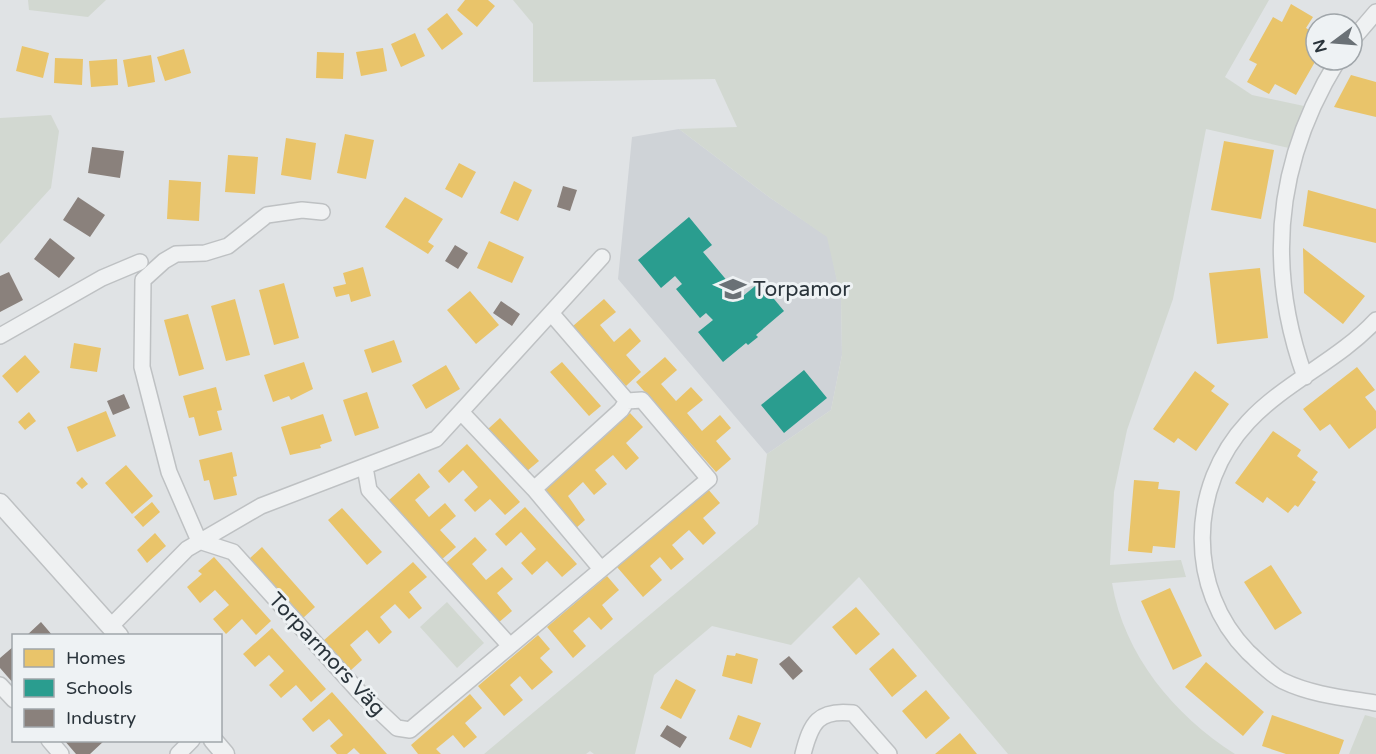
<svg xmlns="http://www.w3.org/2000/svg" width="1376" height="754" font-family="'Varela Round',sans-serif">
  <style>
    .built { fill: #cfd3d7 }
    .green { fill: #d2d8d1 }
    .homes { fill: #e9c46a }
    .schools { fill: #2a9d8f }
    .industry { fill: #8a817c }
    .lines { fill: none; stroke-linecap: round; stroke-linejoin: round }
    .minor-casing { stroke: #bec1c3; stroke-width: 18 }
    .tertiary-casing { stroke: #bec1c3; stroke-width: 21 }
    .minor { stroke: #eff1f2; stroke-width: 15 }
    .tertiary { stroke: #eff1f2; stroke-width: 18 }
    .labels { text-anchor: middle; stroke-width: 6; stroke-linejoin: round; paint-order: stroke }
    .poi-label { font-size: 21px; fill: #2a343b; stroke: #eef2f4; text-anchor: start }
    .street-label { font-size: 21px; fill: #2a343b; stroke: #eef2f4 }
  </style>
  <rect width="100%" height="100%" fill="#e0e3e5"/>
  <path class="built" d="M679,129L769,197L828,237L841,299L842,355L831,410L767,454L618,279L632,137Z"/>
  <path class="green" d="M28,0H106L88,17L29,10Z
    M513,0H1269L1225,77L1252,95L1304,106L1289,148L1206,129L1173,299L1127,430L1114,492L1110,565L1181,560L1186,577L1112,583C1124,655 1174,715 1235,754H1008L859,577L791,645L712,626L654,675L635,754H594L590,751L586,754H484L758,524L767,454L831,410L842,355L841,299L827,237L769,197L679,129L737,127L715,79L533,82V24Z
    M51,115L59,131L51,188L0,244V118Z
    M447,602L484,643L457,668L420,627Z
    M1365,715L1376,718V754H1349Z"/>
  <path class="homes" d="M465,0H488L495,6L477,27L457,10Z
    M1291,4L1313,17L1306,28L1316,34V60L1296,95L1275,84L1269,94L1247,82L1257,64L1249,60L1273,17L1282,22Z
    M447,13L463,34L442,50L427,29Z
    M415,33L425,56L401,67L391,44Z
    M22,46L49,53L43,78L16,71Z
    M383,48L387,71L361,76L356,52Z
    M184,49L191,73L165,81L157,57Z
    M317,52L344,53L343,79L316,78Z
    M151,55L155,82L128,87L123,60Z
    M55,58L83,59L82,85L54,83Z
    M117,59L118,85L91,87L89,61Z
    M1351,75L1376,82V117L1334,107Z
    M345,134L374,140L366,179L337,173Z
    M286,138L316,143L311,180L281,175Z
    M1224,141L1274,150L1261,219L1211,210Z
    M228,155L258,157L255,194L225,192Z
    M459,163L476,172L462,198L445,189Z
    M169,180L201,182L199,221L167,219Z
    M514,181L532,190L518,221L500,213Z
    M1308,190L1376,209V243L1303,226Z
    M405,197L443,219L428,242L434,246L428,254L385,227Z
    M489,241L524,257L512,283L477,268Z
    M1303,248L1365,296L1343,324L1304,293Z
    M363,267L371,296L351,302L349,294L336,297L333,287L346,284L343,273Z
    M1260,268L1268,338L1217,344L1209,273Z
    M284,283L299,338L274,345L259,290Z
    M470,291L499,325L476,344L447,310Z
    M235,299L250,355L226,361L211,306Z
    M604,299L616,312L600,325L614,342L630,328L641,341L626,355L641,372L626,386L573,326Z
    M188,314L204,369L179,376L164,320Z
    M394,340L402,362L372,373L364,350Z
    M74,343L101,348L97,372L70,368Z
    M25,355L40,372L17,393L2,376Z
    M665,357L677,370L661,384L676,401L691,387L703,400L687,413L702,431L720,415L731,428L716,441L731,459L716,472L636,382Z
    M304,362L313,389L291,400L289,396L273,402L264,375Z
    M562,362L601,406L589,416L550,372Z
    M446,365L460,389L426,409L412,385Z
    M1357,367L1375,390L1365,397L1376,411V428L1349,449L1330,424L1320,431L1303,409Z
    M1195,371L1215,386L1211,391L1229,404L1196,451L1178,438L1174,443L1153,429Z
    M216,387L222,410L217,411L222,430L199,436L194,417L189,418L183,396Z
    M367,392L379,428L355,436L343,400Z
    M106,411L116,436L77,452L67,427Z
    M29,412L36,421L25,430L18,422Z
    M630,413L643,427L626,443L639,458L626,470L613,455L595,470L607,484L594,495L583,482L568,496L585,520L575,529L541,492Z
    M323,414L332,441L320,445L321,448L290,455L281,427Z
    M500,418L539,461L527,471L488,429Z
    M1273,431L1301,450L1297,456L1318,472L1312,480L1316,482L1298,507L1295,505L1288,513L1267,497L1263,503L1235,483Z
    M467,444L520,502L505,515L490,499L475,512L464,500L478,487L463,470L449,483L438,471Z
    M232,452L237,476L233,477L237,495L214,500L209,480L204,481L199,460Z
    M126,465L153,496L132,514L105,483Z
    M419,473L430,487L415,500L429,517L445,503L456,516L440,530L456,547L440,561L388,501Z
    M82,477L88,484L82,489L76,483Z
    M1134,480L1159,482L1158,489L1180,491L1175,548L1153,546L1152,553L1128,551Z
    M707,488L720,503L703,518L716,533L703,545L689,530L672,545L684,559L671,570L660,557L650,566L662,580L643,597L617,567Z
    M152,502L160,512L143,527L134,517Z
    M525,507L577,564L562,577L547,561L532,575L521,563L536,549L521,532L506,546L495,534Z
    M342,508L382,552L367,565L328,520Z
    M155,533L166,546L147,563L137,550Z
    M475,537L487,550L472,564L486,580L502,567L513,579L497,593L512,611L497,624L445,564Z
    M262,547L315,607L302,619L249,559Z
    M214,557L271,621L256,635L242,619L226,634L213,619L229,605L215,590L200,603L187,587L202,574L198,571Z
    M413,562L427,577L409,592L422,608L409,619L395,604L380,617L392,632L379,644L367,630L350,645L362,660L350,671L323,641Z
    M1271,565L1302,613L1275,630L1244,582Z
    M607,576L619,590L602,605L613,619L601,630L589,617L573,631L586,646L573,658L547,627Z
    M1170,588L1202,656L1173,670L1141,601Z
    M856,607L880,634L856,655L832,627Z
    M272,628L326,689L311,702L296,685L281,698L269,685L284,671L269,655L255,667L243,654Z
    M538,635L550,649L540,658L553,672L532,690L520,676L510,685L523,700L504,716L478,686Z
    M893,648L917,676L892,697L869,669Z
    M736,653L758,659L752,684L722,676L727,655L735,656Z
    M1206,662L1264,712L1243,736L1185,687Z
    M676,679L696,690L681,719L660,708Z
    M926,690L950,718L926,739L902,711Z
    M332,692L387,754H360L354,748L347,754H337L330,746L343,735L329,719L313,732L302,719Z
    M470,694L482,708L465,723L477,737L464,748L453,735L436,749L441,754H418L411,745Z
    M738,715L761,723L751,748L729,739Z
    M1272,715L1344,740L1339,754H1286L1262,746Z
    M960,733L977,754H935Z"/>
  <path class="schools" d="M689,217L712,245L703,252L734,289L730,292L737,301L760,282L784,311L756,335L758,337L748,345L746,343L723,362L698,332L713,320L706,313L700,318L676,289L682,284L675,276L661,288L638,260Z
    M804,370L827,398L784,433L761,405Z"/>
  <path class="industry" d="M92,147L124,151L120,178L88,173Z
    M563,186L577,190L570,211L557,207Z
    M78,197L105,215L90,237L63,220Z
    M50,238L75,258L59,278L34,259Z
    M455,245L468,253L458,269L445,261Z
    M9,272L23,300L0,312V276Z
    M501,301L520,314L512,326L493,313Z
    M124,394L130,408L113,415L107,401Z
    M41,622L53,636H26Z
    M14,646V684L0,668V658Z
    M789,656L803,671L793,680L779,664Z
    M667,725L687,737L680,748L660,736Z
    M64,740H105L90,754H76Z"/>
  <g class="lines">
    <g class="minor-casing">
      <path id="minor" d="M1352,40L1376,12
        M322,212L302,210L267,215L228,246L205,253L176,254L164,261L143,280L142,367L169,472L199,541L233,552L361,694L397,728L410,730L709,479L642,400L627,401L551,313
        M1376,320C1338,361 1285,382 1248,422C1188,486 1186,589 1248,652C1258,661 1271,675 1283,681C1312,695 1345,698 1376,703
        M0,336L102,278L140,262
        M1305,377C1265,266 1276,160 1338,60
        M461,412L534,489L621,410L627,401
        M365,467L369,490L510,646
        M534,489L601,569
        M111,626L187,549L261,506L436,439L602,257
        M0,685L14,700
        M49,740L61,754
        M178,754L192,740
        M803,754C811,723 818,709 853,713L889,754"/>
    </g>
    <g class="tertiary-casing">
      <path id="tertiary" d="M0,503L119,636
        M213,740L225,754"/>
    </g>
    <use href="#minor" class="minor"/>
    <use href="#tertiary" class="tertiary"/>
  </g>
  <defs>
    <g id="school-bare" transform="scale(2.07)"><path d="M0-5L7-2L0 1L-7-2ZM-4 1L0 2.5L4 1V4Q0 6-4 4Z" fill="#6a7176" stroke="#eef2f4" stroke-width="2.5" paint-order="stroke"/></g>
  </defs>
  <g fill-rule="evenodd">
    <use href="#school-bare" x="733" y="289"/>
  </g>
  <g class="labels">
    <g class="poi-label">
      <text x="753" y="296">Torpamor</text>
    </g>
    <g class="street-label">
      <text transform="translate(327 654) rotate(47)" y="7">Torparmors Väg</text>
    </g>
  </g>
  <rect x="12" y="634" width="210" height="108" fill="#eef2f4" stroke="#a0a6aa" stroke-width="1.5"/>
  <rect x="24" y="649" width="30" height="18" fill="#e9c46a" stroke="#a0a6aa" stroke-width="1.5"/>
  <text x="66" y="664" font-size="18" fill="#2a343b">Homes</text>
  <rect x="24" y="679" width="30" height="18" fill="#2a9d8f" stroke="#a0a6aa" stroke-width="1.5"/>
  <text x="66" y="694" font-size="18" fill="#2a343b">Schools</text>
  <rect x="24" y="709" width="30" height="18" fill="#8a817c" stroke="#a0a6aa" stroke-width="1.5"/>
  <text x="66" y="724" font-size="18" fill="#2a343b">Industry</text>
  <g transform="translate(1334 42) rotate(254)"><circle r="28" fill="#eef2f4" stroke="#a0a6aa" stroke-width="1.5"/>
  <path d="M0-4.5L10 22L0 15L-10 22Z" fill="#6a7176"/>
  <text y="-9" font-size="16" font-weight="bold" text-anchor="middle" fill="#2a343b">N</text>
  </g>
</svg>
